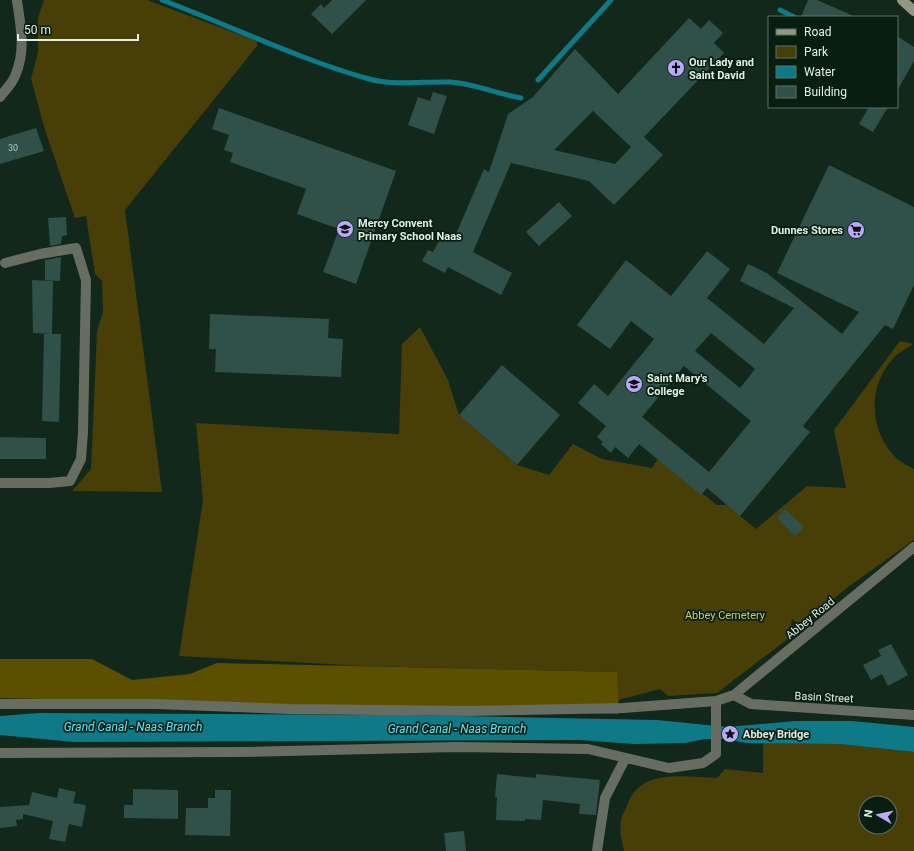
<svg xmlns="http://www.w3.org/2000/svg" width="914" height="851" font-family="Roboto,sans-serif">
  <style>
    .green { fill: #473e08; fill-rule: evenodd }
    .forest { fill: #5c4f00 }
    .water { fill: #0e7a88 }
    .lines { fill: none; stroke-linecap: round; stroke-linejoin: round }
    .stream { stroke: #0e7a88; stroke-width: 5 }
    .building { fill: #30504a; fill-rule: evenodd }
    .street { stroke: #686d62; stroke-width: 10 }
    .secondary { stroke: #909786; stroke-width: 10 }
    .labels { text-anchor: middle; stroke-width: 3.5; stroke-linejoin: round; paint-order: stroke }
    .number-label { font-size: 9px; fill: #b5c7be }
    .poi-label { font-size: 11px; font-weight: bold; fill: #e1efe5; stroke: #081e10; text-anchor: start }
    .park-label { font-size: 11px; fill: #d9c767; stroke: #081e10 }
    .street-label { font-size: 11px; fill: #e1efe5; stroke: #081e10 }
    .water-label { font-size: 12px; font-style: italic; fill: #61e7fb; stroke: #081e10 }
  </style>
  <rect width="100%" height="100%" fill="#12281a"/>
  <path class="green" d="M44,0H147L257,41V46L125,210L162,492L72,491L91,469L97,331L103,312L102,281L95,274L86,216L75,218L45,130L31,79L38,52V18Z
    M420,327L448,380L459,415L517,465L549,475L573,444L602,459L652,468L658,458L717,505H727L756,529L807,486L846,488L834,430L900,341L913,344C906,349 896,354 891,361C867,389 870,432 896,458C901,462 908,466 914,469V540L848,587L801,626L792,619L789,638L717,693L668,696L660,689L618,700L616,672L364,666L179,656L203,500L196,423L399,434L402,344Z
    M763,743L840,744L914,752V851H624C622,842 619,830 621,820C622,815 626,809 628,803C641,768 686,777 717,778L725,769L763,773ZM866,803H890V827H866Z"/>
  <path class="forest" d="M0,659H92L132,680L190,674L217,663L617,672L619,714L0,698Z"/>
  <path class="water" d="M39,713L406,715L657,720L727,727L795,721H852L914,727V752L840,744L746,743L726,739H705L685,743L634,744L580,740L74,742L0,735V716Z"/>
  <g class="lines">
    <path class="stream" d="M162,0C231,26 298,59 369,79C395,86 424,81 451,82C475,84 498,94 521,98
      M780,10L794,17
      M538,80L611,0"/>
  </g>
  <path class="building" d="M332,0H366L332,34L311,14L321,4L324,8Z
    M808,0H817L856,17H801Z
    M689,18L701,29L709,20L723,33L714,43L724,53L644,137L663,155L614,205L589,181L511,163L473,252L512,273L501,295L448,267L445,273L422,261L428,250L433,252L442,236L453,241L484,169L489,172L508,114L533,97L575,49L618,94ZM593,111L631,147L615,164L554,150Z
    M897,36L914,47V61L897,91Z
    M433,92L447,96L434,134L408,125L418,97L430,101Z
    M869,107H888L873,132L859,124Z
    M219,108L396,171L356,284L323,272L339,229L297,214L306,189L230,162L233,153L224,150L229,135L212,129Z
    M36,128L44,151L0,164V139Z
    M829,165L914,207V285L893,329L885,325L803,426L810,432L740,516L707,488L701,495L639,444L628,458L615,447L611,453L601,444L603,442L597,437L606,426L578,403L594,384L608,396L654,339L631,321L610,349L577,325L626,260L671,296L707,251L730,269L707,298L764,344L794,308L740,281L748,264L767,273L842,334L859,312L777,273ZM711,333L755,369L740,388L695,351ZM684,366L751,421L709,472L642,417Z
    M559,202L572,216L539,246L526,232Z
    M66,217L67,235L62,236L61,244L50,246L48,218Z
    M61,257L60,281L45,280V260Z
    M32,280L53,281L52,334L33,333Z
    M210,314L329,319L328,338L343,339L341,377L215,372L216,349H209Z
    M44,334H61L59,422L42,421Z
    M502,365L560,415L517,465L459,415Z
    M0,437L46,438V459H0Z
    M785,509L804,527L795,536L777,518Z
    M891,644L908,675L888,686L882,674L871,680L863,665L881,656L878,650Z
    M497,774L536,778V774L600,780L596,815L579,814L580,804L543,800L541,820L525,819V821L496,820L497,797H495Z
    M59,788L76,792L73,803L86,805L82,827L69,824L65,842L49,839L53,821L23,814V819L16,820L17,826L0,828V807L29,805L32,792L57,798Z
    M133,789L178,790V819L124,818V805H133Z
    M215,790H231L230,836L185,835L186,808H208V798H215Z
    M464,831L466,851H446L444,833Z"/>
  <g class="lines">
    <path class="street" d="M0,97C5,90 12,84 15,76C26,52 21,27 17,1
      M0,483H49L70,481L81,459L83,432L86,280L76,248L40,254L5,263
      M734,695L751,704L914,715
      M0,704H156L291,709L469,711L623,708L716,701L734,695L914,547
      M0,753L242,752L456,747L588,749L669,768L703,763L716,754V701
      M597,851L605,798L625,759"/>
    <path class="secondary" d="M902,0L914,11"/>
  </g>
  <defs>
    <g id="church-disc" transform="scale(0.9)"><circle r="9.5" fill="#b8abf7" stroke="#081e10"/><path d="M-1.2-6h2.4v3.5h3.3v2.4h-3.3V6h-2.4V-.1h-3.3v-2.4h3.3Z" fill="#111"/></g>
    <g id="school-disc" transform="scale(0.9)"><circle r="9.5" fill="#b8abf7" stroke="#081e10"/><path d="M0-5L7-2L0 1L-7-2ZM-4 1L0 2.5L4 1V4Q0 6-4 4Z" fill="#111"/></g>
    <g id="supermarket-disc" transform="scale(0.9)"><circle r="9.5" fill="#b8abf7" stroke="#081e10"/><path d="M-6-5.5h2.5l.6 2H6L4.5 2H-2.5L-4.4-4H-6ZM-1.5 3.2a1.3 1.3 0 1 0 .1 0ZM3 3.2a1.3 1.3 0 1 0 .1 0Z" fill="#111"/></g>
    <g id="sight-disc" transform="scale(0.9)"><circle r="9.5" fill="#b8abf7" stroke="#081e10"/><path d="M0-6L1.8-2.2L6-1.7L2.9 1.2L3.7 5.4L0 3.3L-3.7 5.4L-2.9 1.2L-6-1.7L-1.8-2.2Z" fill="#111"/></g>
  </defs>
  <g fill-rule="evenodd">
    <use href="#church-disc" x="676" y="68"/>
    <use href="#school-disc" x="345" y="229"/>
    <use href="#supermarket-disc" x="856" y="230"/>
    <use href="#school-disc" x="634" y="384"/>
    <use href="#sight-disc" x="730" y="734"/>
  </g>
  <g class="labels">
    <g class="number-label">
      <text x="13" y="151">30</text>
    </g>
    <g class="poi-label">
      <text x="689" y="66">Our Lady and<tspan x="689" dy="13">Saint David</tspan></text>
      <text x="358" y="227">Mercy Convent<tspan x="358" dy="13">Primary School Naas</tspan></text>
      <text x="843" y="234" text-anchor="end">Dunnes Stores</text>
      <text x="647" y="382">Saint Mary's<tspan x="647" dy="13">College</tspan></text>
      <text x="743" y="738">Abbey Bridge</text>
    </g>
    <g class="park-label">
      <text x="725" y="619">Abbey Cemetery</text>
    </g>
    <g class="street-label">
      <text transform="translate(810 618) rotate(-39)" y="4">Abbey Road</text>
      <text transform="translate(824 697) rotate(3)" y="4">Basin Street</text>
    </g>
    <g class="water-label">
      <text x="133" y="731">Grand Canal - Naas Branch</text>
      <text x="457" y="733">Grand Canal - Naas Branch</text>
    </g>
  </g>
  <rect x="768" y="16" width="130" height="92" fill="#081e10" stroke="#5f7265"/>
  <rect x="776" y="29" width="20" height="6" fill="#909786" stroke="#5f7265"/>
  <text x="804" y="36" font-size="12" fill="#e1efe5">Road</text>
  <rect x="776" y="46" width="20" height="12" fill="#473e08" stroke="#5f7265"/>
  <text x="804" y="56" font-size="12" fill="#e1efe5">Park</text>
  <rect x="776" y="66" width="20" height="12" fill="#0e7a88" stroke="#5f7265"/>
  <text x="804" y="76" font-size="12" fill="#e1efe5">Water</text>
  <rect x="776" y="86" width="20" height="12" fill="#30504a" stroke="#5f7265"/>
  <text x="804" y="96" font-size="12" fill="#e1efe5">Building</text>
  <g transform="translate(878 815) rotate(279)"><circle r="19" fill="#081e10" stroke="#5f7265"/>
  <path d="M0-3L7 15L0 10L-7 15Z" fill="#b8abf7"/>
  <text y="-6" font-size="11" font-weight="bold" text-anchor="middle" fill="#e1efe5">N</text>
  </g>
  <path d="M18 34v6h120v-6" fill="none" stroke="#e1efe5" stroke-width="2"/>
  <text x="24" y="34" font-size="12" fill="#e1efe5" stroke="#081e10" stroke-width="3" paint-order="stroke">50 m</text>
</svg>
